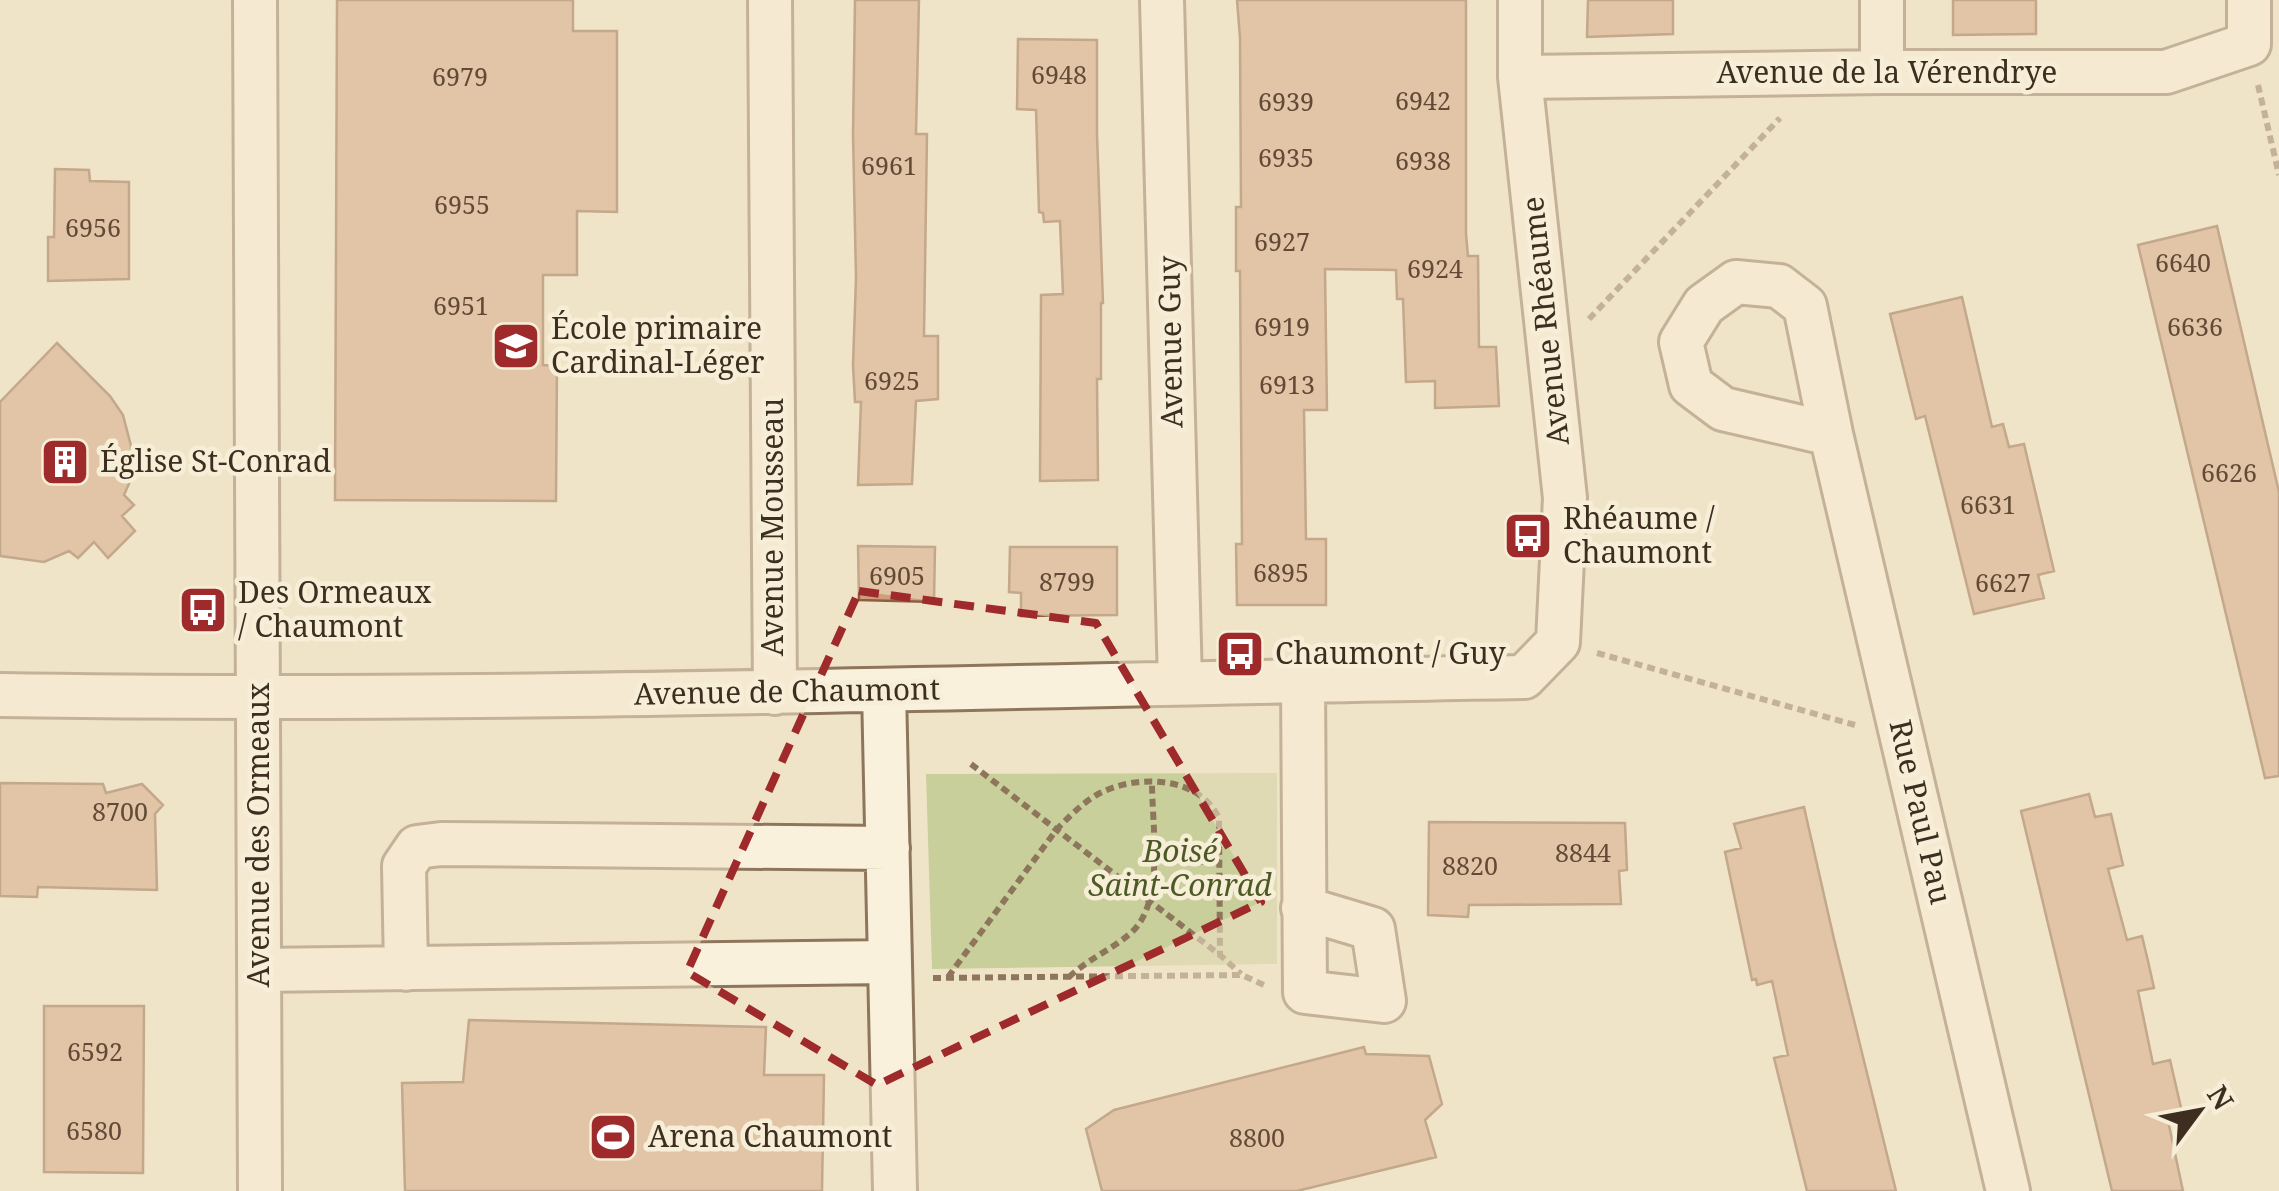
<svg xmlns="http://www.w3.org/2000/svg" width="2279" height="1191" font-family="'Noto Serif',serif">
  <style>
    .green { fill: #c9cf9b }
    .building { fill: #cf9f7d; stroke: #8d5f41; stroke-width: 2.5 }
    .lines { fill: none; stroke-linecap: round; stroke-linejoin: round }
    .minor-casing { stroke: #8d765c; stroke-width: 48 }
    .path { stroke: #8d765c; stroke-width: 6; stroke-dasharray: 8 5; stroke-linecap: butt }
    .minor { stroke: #faf1dc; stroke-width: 42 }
    .marked { fill: none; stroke: #9e2a2b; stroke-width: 8; stroke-dasharray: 20 12; stroke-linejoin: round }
    .labels { text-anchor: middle; stroke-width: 9; stroke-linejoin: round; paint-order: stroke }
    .number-label { font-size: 25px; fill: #624a37 }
    .street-label { font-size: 30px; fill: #3d2e20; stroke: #f7eed8 }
    .poi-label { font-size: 30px; fill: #3d2e20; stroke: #f7eed8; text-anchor: start }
    .park-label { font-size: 30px; font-style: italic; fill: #4d5a26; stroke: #f7eed8 }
  </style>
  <rect width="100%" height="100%" fill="#f0e4c8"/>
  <path class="green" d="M1277,773V964L932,969L926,774Z"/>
  <path class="building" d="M337,0H573V31H617V212L577,211V275H543V365L557,366L556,501L335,500Z
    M855,0H919L916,134H927L924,336H938V399L916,401L912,484L858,485L861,402H855L853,365L856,278L853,134Z
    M1237,0H1466V234L1468,256H1478L1479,347H1496L1499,406L1435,408V381L1406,382L1403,299H1397L1396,270L1325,269L1327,410H1304L1306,539H1326V605H1237L1236,544H1242L1240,271H1236V207H1241L1240,38Z
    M1588,0H1673V34L1587,37Z
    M1953,0H2036V34L1953,35Z
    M1018,39L1097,40V134L1103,303H1101V379H1097L1098,480L1040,481L1041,295L1063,294L1060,221L1044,222L1043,213L1039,212L1036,110L1017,109Z
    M55,169L89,170L90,181L129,182V279L48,281V237H54Z
    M2217,226L2279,492V776L2265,778L2138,245Z
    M1962,297L1992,427L2003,424L2009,447L2024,444L2054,571L2038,575L2044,598L1974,614L1925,416L1916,419L1890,314Z
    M57,343L110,396L123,415L131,446V479L124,495L134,505L122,516L135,531L108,558L94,542L78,558L69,551L44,562L0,556V402Z
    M858,546L935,547L934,602L859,600Z
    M1010,547H1117V615L1021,616V593L1009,592Z
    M0,783L103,784L106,793L142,784L163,805L155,814L157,890L38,887L37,897L0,896Z
    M2089,794L2095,817L2111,814L2123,865L2108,869L2127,940L2142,936L2148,961L2154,988L2138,991L2153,1064L2170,1060L2182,1112L2167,1116L2183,1191H2112L2021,811Z
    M1804,807L1834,939L1896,1191H1807L1774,1058L1788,1055L1772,981L1757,985L1756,979L1752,980L1725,852L1741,848L1734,824Z
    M1429,822L1625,823L1627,870L1619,871L1621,904L1469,905L1468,917L1428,915Z
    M44,1006H144L143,1173L44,1172Z
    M469,1020L766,1027L764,1075H824L822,1191H405L402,1083L463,1082Z
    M1364,1047L1366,1054L1429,1056L1442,1104L1425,1120L1436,1157L1297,1191H1102L1086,1129L1114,1110Z"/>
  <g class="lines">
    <g class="minor-casing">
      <path id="minor" d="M255,0L260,1191
        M770,0L775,693
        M1162,0L1180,683
        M1882,0V72
        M1520,77L1882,72H2166L2249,44V0
        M1831,434L1723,409L1691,385L1681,342L1704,305L1736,282L1779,286L1805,306L1831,434L2008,1191
        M1303,681L1305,992L1384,1001L1373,929L1303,908
        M884,690L895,1191
        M0,695C508,703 1016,685 1524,677L1558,642L1565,498L1520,77V0
        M406,969L404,866L417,847L441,844L888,848
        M259,970L890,962"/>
    </g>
    <path class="path" d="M2258,85L2279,175
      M1589,319L1780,118
      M1597,653L1855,725
      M971,764L1220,955L1241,974
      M1187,861L1220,862
      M948,977L1057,829C1070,816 1083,802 1100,793C1138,774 1199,776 1219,818L1220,955
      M1069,977C1088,959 1113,949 1132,932C1165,901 1152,826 1152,783
      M933,978L1242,975L1264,985"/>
    <use href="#minor" class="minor"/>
  </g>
  <path d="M0 0H2279V1191H0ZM859,591L1096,623L1261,902L877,1085L687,972Z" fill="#f0e4c8" fill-opacity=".55" fill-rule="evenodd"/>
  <path class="marked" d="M859,591L1096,623L1261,902L877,1085L687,972Z"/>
  <defs>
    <g id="school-square" transform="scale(2.5)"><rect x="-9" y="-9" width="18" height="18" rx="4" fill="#9e2a2b" stroke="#f7eed8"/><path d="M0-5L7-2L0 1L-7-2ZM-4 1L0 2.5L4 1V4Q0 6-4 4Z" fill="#fff"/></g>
    <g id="building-square" transform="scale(2.5)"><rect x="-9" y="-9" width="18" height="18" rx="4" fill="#9e2a2b" stroke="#f7eed8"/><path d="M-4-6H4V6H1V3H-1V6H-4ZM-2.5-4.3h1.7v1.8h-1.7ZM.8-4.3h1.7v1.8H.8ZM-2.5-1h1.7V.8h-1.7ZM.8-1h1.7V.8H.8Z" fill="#fff"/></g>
    <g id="bus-square" transform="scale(2.5)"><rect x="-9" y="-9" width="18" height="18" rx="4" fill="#9e2a2b" stroke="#f7eed8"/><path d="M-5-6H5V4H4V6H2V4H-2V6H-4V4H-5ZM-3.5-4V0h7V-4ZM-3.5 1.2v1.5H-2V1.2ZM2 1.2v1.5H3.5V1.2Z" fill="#fff"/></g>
    <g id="stadium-square" transform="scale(2.5)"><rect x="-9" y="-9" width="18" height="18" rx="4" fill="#9e2a2b" stroke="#f7eed8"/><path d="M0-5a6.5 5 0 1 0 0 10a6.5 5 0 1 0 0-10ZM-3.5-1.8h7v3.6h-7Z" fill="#fff"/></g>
  </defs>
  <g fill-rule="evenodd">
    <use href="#school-square" x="516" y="346"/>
    <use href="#building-square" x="65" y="462"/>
    <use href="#bus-square" x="1528" y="536"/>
    <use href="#bus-square" x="203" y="610"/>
    <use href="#bus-square" x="1240" y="654"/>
    <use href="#stadium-square" x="613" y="1137"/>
  </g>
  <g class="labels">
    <g class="number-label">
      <text x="1059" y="84">6948</text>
      <text x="460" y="86">6979</text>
      <text x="1423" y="110">6942</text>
      <text x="1286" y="111">6939</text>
      <text x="1286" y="167">6935</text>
      <text x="1423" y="170">6938</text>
      <text x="889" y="175">6961</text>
      <text x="462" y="214">6955</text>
      <text x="93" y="237">6956</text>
      <text x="1282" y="251">6927</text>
      <text x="2183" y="272">6640</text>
      <text x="1435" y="278">6924</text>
      <text x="461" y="315">6951</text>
      <text x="1282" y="336">6919</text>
      <text x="2195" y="336">6636</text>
      <text x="892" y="390">6925</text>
      <text x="1287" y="394">6913</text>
      <text x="2229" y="482">6626</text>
      <text x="1988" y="514">6631</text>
      <text x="1281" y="582">6895</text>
      <text x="897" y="585">6905</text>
      <text x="1067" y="591">8799</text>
      <text x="2003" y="592">6627</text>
      <text x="120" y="821">8700</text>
      <text x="1583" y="862">8844</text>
      <text x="1470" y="875">8820</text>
      <text x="95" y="1061">6592</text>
      <text x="94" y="1140">6580</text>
      <text x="1257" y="1147">8800</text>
    </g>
    <g class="street-label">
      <text x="1887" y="83">Avenue de la Vérendrye</text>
      <text transform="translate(1546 321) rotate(-96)" y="10">Avenue Rhéaume</text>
      <text transform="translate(1171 342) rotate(-91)" y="10">Avenue Guy</text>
      <text transform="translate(773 527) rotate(-90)" y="10">Avenue Mousseau</text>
      <text transform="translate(787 692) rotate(-1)" y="10">Avenue de Chaumont</text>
      <text transform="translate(1920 812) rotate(77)" y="10">Rue Paul Pau</text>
      <text transform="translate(259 835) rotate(-90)" y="10">Avenue des Ormeaux</text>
    </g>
    <g class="poi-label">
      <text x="551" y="339">École primaire<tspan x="551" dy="34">Cardinal-Léger</tspan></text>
      <text x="100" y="472">Église St-Conrad</text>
      <text x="1563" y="529">Rhéaume /<tspan x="1563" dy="34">Chaumont</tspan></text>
      <text x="238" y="603">Des Ormeaux<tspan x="238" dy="34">/ Chaumont</tspan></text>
      <text x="1275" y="664">Chaumont / Guy</text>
      <text x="648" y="1147">Arena Chaumont</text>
    </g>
    <g class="park-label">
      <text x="1180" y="862">Boisé<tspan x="1180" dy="34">Saint-Conrad</tspan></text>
    </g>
  </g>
  <g transform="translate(2199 1111) rotate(58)" stroke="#f7eed8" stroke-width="8" paint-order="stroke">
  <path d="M0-8L18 38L0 25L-18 38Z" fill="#3d2e20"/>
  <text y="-15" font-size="28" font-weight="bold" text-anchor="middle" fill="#3d2e20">N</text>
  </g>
</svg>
